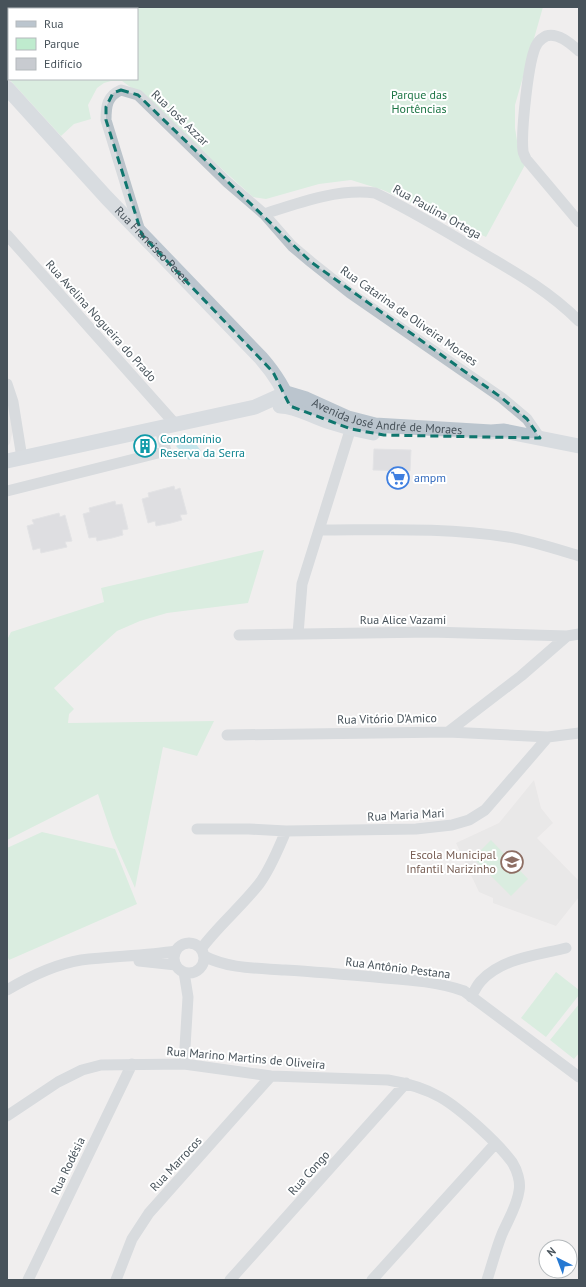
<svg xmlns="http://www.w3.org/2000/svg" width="586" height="1287" font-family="'PT Sans',sans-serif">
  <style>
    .education { fill: #e1dfdf }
    .green { fill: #bfebce }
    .water { fill: #8fd7e5 }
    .building { fill: #c8cbd0; stroke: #d2d4d9 }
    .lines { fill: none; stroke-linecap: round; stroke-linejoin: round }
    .street { stroke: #bac3ca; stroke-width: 11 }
    .secondary { stroke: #bbc5ce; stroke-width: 15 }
    .marked { fill: none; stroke: #0f766e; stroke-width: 3; stroke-dasharray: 8 5; stroke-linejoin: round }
    .labels { text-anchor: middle; stroke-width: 4; stroke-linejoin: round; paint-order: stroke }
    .park-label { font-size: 12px; fill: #1d7545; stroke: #fff }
    .street-label { font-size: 12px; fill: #47525a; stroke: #fff }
    .culture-label { font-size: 12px; fill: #0d838f; stroke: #fff; text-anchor: start }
    .shop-label { font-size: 12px; fill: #366cbe; stroke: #fff; text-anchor: start }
    .education-label { font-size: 12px; fill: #785e54; stroke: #fff; text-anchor: end }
  </style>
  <rect width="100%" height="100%" fill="#f0eeee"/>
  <path class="education" d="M7,401L14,425L10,443L7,447Z
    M534,780L541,808L553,823L537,838L579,881V897L556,926L493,903V898L479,892L456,843L499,823Z"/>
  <path class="green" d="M73,7H543L515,105V128L518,147L525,165L486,237L383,190L351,180L319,184L266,199L253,197L136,91L122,81H111L104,83L97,88L88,105L91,119L74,124L61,136L9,79H137V9H73Z
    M264,550L248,603L167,613L140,621L117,631L54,688L74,709L69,714L68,723L214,721L197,756L163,747L135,888L113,838L98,794L7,840V640L11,632L104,602L101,588Z
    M42,832L115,849L137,904L9,960L7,955V848Z
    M491,840L528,879L511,896L473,858Z
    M556,972L579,990V995L546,1037L521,1018Z
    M579,1004V1053L574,1059L550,1040Z"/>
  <path class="water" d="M191,437L201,451L189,460L176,446Z"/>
  <path class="building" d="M374,449L411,450L410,471L373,470Z
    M174,486L175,490L180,488L187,514L180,515L182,520L171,523L156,526L155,521L148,523L142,499L149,497L148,493Z
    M115,501L116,505L122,504L128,529L122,530L123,535L112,538L97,541L96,537L89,538L83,514L90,512L89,508Z
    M59,513L60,517L65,515L72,541L65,542L67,547L41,553L40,548L33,550L27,526L34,524L32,520Z"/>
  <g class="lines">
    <path class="street" d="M579,51C571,44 558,32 546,36C543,38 539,40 537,44C528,58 521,133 523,151C523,153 525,156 526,159L579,222
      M264,214C298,203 338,188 375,193C411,210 445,231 479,251C515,272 549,291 579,321
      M140,231L106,120C106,106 107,96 121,90L138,95L227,182L264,214L292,246L311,262L350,293L502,398L527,419L540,438
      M7,235L176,425
      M7,384L13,402L22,458
      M7,491L166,451L160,429
      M319,530C382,530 446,527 508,537C532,541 556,549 579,556
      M298,634L302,584L353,421
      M239,635L430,632L567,636
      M448,732L521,676L567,636L579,634
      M227,735L448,732L548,737
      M197,829H249L286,831L416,829L452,825L469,820L485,810L548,737L579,733
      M174 958a15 15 0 1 1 30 0a15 15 0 1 1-30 0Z
      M201,949C218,926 241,907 259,884C271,868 278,849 286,831
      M204,956C229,969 257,968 285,970C318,972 352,975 385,978C412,980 439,982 464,991L579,1077
      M139,961L176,965
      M184,972L188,997L184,1064
      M7,990C29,977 56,964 81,960C113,956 145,956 176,951
      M471,997C474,992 477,985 481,981C502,958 538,955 566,948
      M7,1116L58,1082L82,1070L101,1065L184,1064L271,1076L388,1080C406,1083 424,1088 440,1097C461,1109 498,1143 512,1162C517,1170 521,1182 519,1191C517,1206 508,1220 502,1234C496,1249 492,1265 487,1280
      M28,1280L132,1064
      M116,1280L132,1239L149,1213L271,1076
      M230,1280L406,1083
      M372,1280L495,1144"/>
    <g class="secondary">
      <path id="s1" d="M7,88L106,197L261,358C274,373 284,387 290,406"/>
      <path d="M280,406C296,406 311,416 327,421C342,426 357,430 373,433"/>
      <path id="s2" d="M7,461L255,407L286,393L306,399L348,418L375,425L491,432L504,431L579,446"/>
    </g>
  </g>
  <path d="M0 0H586V1287H0ZM121,90L138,95L311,262L502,398L527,419L540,438L384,435L351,429L290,406L273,372L142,235L106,120V107L113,93Z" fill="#f0eeee" fill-opacity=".55" fill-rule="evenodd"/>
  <path class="marked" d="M121,90L138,95L311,262L502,398L527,419L540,438L384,435L351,429L290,406L273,372L142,235L106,120V107L113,93Z"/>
  <defs>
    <g id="building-ring" transform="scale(1.15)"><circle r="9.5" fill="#fff" stroke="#0f9aa8" stroke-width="1.5"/><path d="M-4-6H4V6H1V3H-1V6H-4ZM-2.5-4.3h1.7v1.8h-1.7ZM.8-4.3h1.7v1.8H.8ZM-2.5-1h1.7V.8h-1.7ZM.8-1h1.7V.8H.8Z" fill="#0f9aa8"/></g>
    <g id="supermarket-ring" transform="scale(1.15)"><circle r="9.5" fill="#fff" stroke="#3f7fe0" stroke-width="1.5"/><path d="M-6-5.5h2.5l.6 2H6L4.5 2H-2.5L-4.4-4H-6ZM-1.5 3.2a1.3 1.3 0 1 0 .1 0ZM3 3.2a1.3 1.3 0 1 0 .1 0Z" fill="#3f7fe0"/></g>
    <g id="school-ring" transform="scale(1.15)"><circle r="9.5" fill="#fff" stroke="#8d6e63" stroke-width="1.5"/><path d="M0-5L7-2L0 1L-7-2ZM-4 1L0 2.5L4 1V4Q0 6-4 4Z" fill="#8d6e63"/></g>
  </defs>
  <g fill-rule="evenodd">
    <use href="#building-ring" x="145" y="446"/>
    <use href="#supermarket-ring" x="398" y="478"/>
    <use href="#school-ring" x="512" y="862"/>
  </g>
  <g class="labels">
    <g class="park-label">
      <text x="419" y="99">Parque das<tspan x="419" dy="14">Hortências</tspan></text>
    </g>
    <g class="street-label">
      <text transform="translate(180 118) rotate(44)" y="4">Rua José Azzar</text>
      <text transform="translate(437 212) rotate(29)" y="4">Rua Paulina Ortega</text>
      <text dy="4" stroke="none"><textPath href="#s1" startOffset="214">Rua Francisco Perez</textPath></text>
      <text transform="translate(409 316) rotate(35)" y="4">Rua Catarina de Oliveira Moraes</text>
      <text transform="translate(101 321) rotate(48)" y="4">Rua Avelina Nogueira do Prado</text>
      <text dy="4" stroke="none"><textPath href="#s2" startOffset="393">Avenida José André de Moraes</textPath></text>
      <text x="403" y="624">Rua Alice Vazami</text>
      <text transform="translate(387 719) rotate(-1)" y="4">Rua Vitório D'Amico</text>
      <text transform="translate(406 815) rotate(-3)" y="4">Rua Maria Mari</text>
      <text transform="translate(398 968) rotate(7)" y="4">Rua Antônio Pestana</text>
      <text transform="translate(246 1058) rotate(5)" y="4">Rua Marino Martins de Oliveira</text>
      <text transform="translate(176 1164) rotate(-47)" y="4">Rua Marrocos</text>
      <text transform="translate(68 1166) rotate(-64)" y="4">Rua Rodésia</text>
      <text transform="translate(309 1173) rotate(-48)" y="4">Rua Congo</text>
    </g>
    <g class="culture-label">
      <text x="160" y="443">Condomínio<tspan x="160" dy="14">Reserva da Serra</tspan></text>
    </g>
    <g class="shop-label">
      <text x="414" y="482">ampm</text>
    </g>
    <g class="education-label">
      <text x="496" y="859">Escola Municipal<tspan x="496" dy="14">Infantil Narizinho</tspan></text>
    </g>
  </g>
  <rect width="586" height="1287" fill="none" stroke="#47525a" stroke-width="16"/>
  <rect x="8" y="8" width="130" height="72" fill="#ffffff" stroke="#b5babd"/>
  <rect x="16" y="21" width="20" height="6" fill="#bbc5ce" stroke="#b5babd"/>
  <text x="44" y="28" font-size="12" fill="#47525a">Rua</text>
  <rect x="16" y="38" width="20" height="12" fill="#bfebce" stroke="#b5babd"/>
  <text x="44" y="48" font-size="12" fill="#47525a">Parque</text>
  <rect x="16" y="58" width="20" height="12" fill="#c8cbd0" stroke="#b5babd"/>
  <text x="44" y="68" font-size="12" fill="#47525a">Edifício</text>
  <g transform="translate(558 1259) rotate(318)"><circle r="19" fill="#ffffff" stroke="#b5babd"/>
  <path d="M0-3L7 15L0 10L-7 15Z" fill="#2679d2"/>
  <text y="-6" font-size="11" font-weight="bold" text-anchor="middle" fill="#47525a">N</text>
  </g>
</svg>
